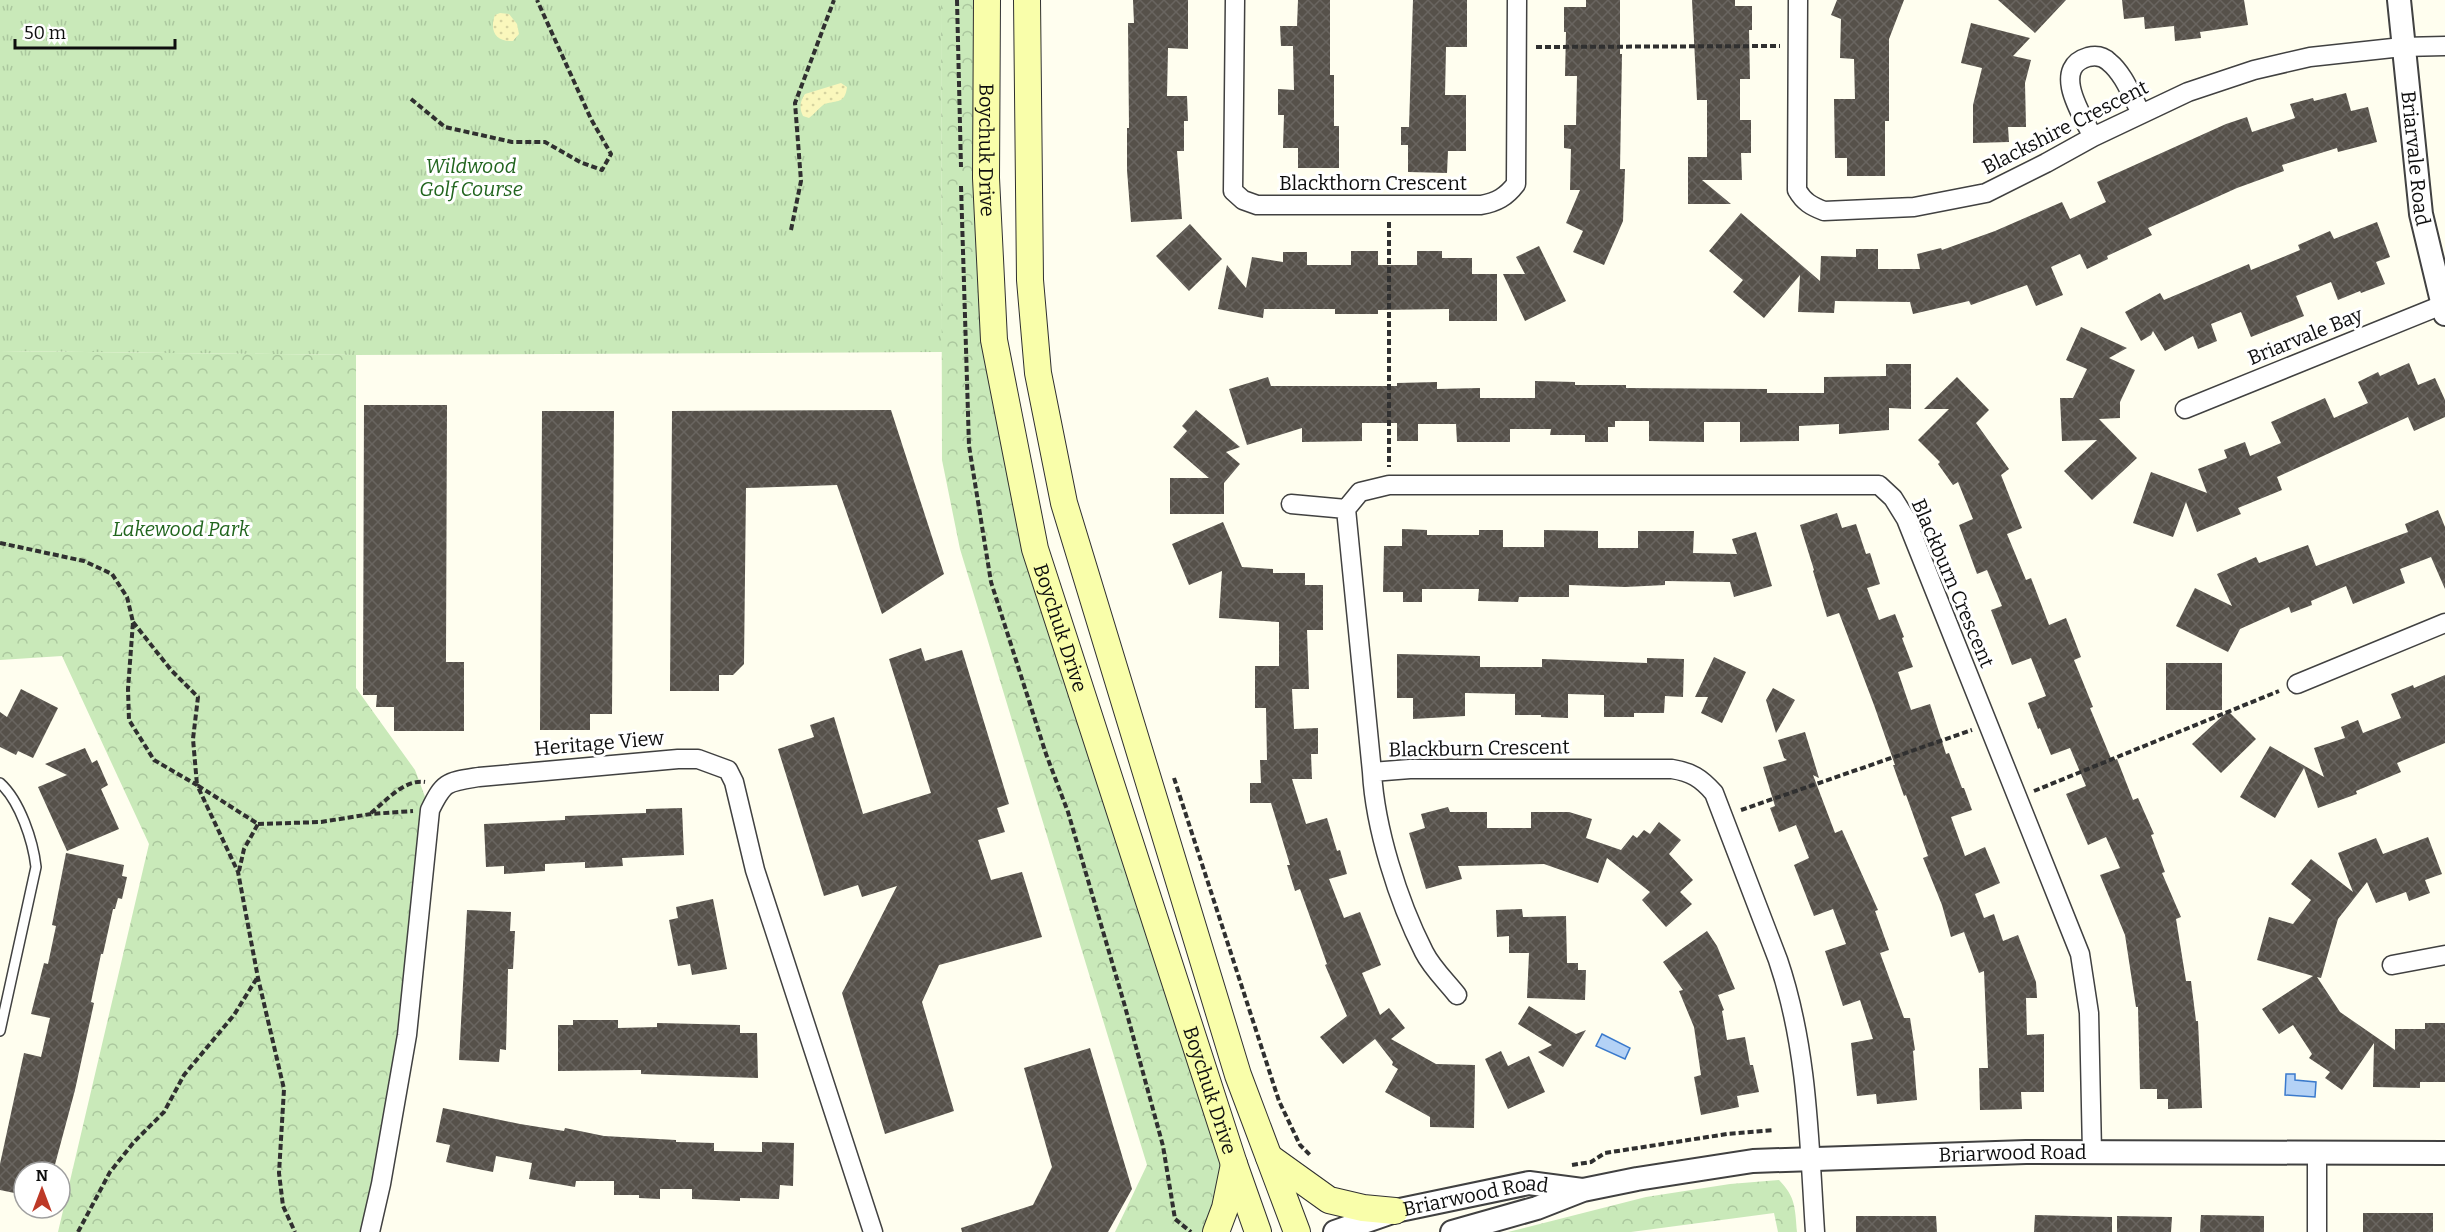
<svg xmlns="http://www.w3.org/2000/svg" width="2445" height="1232" font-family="Bitter,serif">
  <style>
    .grass { fill: url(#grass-tufts) }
    .sand { fill: url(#sand-dots) }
    .park { fill: url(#park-crowns) }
    .water { fill: #b4d2f6; stroke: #3b7acc; stroke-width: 1.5 }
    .building { fill: url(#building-cross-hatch) }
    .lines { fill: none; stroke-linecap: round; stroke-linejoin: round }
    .service-casing { stroke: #414141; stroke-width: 12 }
    .minor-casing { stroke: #414141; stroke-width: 21 }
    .tertiary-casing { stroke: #414141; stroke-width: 26 }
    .secondary-casing { stroke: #303030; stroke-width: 28 }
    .path { stroke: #303030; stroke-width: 4; stroke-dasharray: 6 3; stroke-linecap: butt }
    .service { stroke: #fff; stroke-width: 9 }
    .minor { stroke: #fff; stroke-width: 18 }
    .tertiary { stroke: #fff; stroke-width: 22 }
    .secondary { stroke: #f9feaa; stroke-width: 26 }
    .labels { text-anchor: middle; stroke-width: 6; stroke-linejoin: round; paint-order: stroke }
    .street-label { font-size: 20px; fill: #0e0e0e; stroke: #fff }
    .park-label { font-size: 20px; font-style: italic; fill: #21651e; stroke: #fff }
  </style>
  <defs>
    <pattern id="grass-tufts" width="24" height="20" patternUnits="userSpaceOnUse" patternTransform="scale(1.5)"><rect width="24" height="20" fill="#c9e9b9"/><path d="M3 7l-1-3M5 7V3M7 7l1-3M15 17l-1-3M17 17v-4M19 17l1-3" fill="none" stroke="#abc79e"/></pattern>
    <pattern id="sand-dots" width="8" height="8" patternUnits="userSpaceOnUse" patternTransform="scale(1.5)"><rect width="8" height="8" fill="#faf7bc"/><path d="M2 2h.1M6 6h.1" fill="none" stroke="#d5d3a0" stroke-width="1.8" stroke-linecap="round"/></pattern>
    <pattern id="park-crowns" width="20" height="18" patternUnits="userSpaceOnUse" patternTransform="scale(1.5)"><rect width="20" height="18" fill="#c9e9b9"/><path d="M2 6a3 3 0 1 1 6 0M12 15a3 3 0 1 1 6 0" fill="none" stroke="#abc79e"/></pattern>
    <pattern id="building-cross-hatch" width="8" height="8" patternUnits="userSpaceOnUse" patternTransform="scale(1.5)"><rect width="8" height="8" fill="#56514a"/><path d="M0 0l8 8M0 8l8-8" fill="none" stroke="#696560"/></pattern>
  </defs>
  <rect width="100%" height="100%" fill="#fffeef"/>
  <path class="grass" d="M0,0H941L942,352L356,355L0,351Z"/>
  <path class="sand" d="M500,13L509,14L517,24L519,34L513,41C496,42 489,31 495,15Z
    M841,83L847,87C845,104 837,100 825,104C819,107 815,114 809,118L803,116C799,108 800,101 805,94Z"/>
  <path class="park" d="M941,0H994V340L1035,549L1234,1164L1216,1232H1115L1147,1165L960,549L942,460Z
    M0,351L356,355V688L415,770L430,810L419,927L368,1232H58L149,844L62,656L0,660Z
    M1779,1180C1796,1197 1795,1209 1797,1232H1778L1774,1213L1631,1232H1508L1646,1197L1730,1184Z"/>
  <path class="water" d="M1602,1034L1630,1048L1625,1059L1596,1046Z
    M2286,1074H2295V1080L2316,1082L2315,1097L2285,1095Z"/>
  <path class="building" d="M1133,0H1188V49L1168,48L1167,96H1187L1188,121H1184V151H1177L1182,219L1131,222L1127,170V128H1129L1128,23H1134Z
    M1298,0H1330V75H1334V126H1339V168H1298V148H1283L1284,115H1278V89L1294,90L1293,46H1281L1280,26H1297Z
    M1413,0H1467V47H1446L1445,95H1466V151H1448L1447,173L1408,172V145H1401V127H1409Z
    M1586,0H1620V54H1622L1620,169H1625L1623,221L1604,265L1573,252L1583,231L1566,223L1580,190H1570L1571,149L1564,148V125H1576L1577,76H1565L1566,32H1564V7H1586Z
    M1692,0H1735V6H1752V30H1749L1750,79H1740V120H1751V153H1741L1742,180H1702L1731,204H1688V157H1707V100H1697Z
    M1837,0H1904L1889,39V121H1885V176H1847V158H1835L1834,99H1855L1854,59L1840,58L1841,19L1831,15Z
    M1998,0H2066L2035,33Z
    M2122,0H2244L2248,25L2200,32L2201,38L2175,41L2174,26L2145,29L2144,17L2124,19Z
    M1971,23L2030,38L2013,56L2031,60L2025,83L2026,127H2008L2009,142L1973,143V105L1982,68L1961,63Z
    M2346,93L2351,111L2368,107L2377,142L2338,152L2337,148L2282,165L2284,171L2237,188L2148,228L2152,235L2107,256L2108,259L2087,269L2080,254L2051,267L2063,295L2036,306L2027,285L1971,305L1969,301L1913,314L1910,302L1835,301L1834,313L1798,312L1800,275L1764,318L1733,292L1743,280L1709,251L1741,213L1820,281L1821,256L1856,257V249H1878V269H1920L1917,254L1941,248L1942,250L1995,231L2062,202L2070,219L2106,202L2097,182L2226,124L2247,117L2252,132L2295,118L2290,104L2313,98L2314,101Z
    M2377,222L2390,257L2376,262L2385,284L2361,293L2360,291L2338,300L2331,282L2296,296L2304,316L2251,337L2241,312L2211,324L2217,341L2198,349L2193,336L2165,351L2153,331L2151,335L2141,341L2125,312L2160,293L2164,300L2249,264L2251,270L2300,250L2298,245L2330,231L2334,239Z
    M1190,224L1222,259L1189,291L1156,256Z
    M1539,246L1566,301L1525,321L1503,274H1525L1516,257Z
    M1351,251H1378V265H1417V251H1442V258H1472V274H1497V321H1449V309L1378,310V314H1335V309H1264L1263,318L1218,309L1227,265L1246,288L1252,257L1283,262V252H1307V265H1351Z
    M2081,327L2127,348L2109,358L2135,370L2120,402V418L2099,419L2137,458L2092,500L2064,471L2097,440L2062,441L2060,398H2073L2087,369L2066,360Z
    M2409,363L2418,385L2435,378L2445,400V417L2414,431L2408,417L2277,477L2282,490L2238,508L2241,514L2197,532L2186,502L2173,537L2133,523L2151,472L2207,493L2198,469L2227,458L2224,450L2245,442L2250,456L2281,443L2271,422L2325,398L2334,418L2368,403L2358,382L2378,372L2380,376Z
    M1886,364H1911V409L1889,408V430L1839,434V424L1799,426V441L1740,442V422H1704V442L1649,441V421H1615V427H1608V442H1585V435H1550L1551,429H1510V442H1457L1456,424H1418V441H1397V423H1362V441L1302,442V428L1247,445L1229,389L1268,377L1271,386H1397V383L1437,382V389L1480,388V398H1535V381L1575,382V385H1626V388L1767,389V393H1824V377L1886,376Z
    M1957,377L1989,410L1976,423L2009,469L2001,475L2022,528L2007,534L2026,580L2031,578L2049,625L2066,618L2081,657L2074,660L2093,707L2090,708L2112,761L2117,759L2133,800L2138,798L2154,834L2151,835L2165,872L2162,873L2181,917L2176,919L2186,981H2191L2196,1021H2198L2202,1108L2168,1109V1099H2157V1089H2140L2138,1007H2136L2125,935L2100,875L2120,868L2106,837L2088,845L2066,794L2086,786L2070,748L2051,755L2040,728L2038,729L2028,703L2046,696L2031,658L2012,665L1991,610L2002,606L1987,570L1977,574L1959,525L1973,519L1958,482L1953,485L1938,464L1940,462L1918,440L1949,409H1924Z
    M364,405H447L446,662H464V731H394V707H376L377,695H363Z
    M891,410L944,574L882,614L837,485L746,488L744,664L733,675H719V691H670L672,411Z
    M1196,410L1240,447L1226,452L1240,464L1224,483V514H1170V478H1209L1173,447L1187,431L1182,426Z
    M542,411H614L612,714H590V730H540Z
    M2438,510L2445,527V589L2431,557L2400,569L2405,583L2353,604L2346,586L2311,601L2312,605L2291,613L2289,607L2240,629L2228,652L2176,626L2195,588L2232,606L2217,574L2256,557L2259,563L2308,545L2316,566L2408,532L2405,524Z
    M1837,513L1842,528L1856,524L1866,554L1870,553L1880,584L1867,588L1879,620L1895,614L1904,637L1902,638L1913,667L1898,672L1911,710L1930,704L1946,754L1949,753L1962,788H1964L1972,810L1951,817L1965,856L1985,847L2000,883L1975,894L1984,918L1994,914L2003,941L2018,935L2036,982L2037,998H2026L2027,1035L2044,1034V1092H2021L2022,1109L1980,1110L1979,1068H1988L1984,971L1979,973L1964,932L1951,937L1942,905L1923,858L1928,856L1906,795L1904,796L1893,765H1895L1874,705L1839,613L1827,617L1813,571L1814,570L1800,525Z
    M1223,522L1242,567L1273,569V573H1305V585H1323V630H1307L1309,689H1292L1294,729L1318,728V754H1311L1312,779H1292L1306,824L1327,818L1337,851L1340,850L1347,874L1329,879L1344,918L1360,912L1381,965L1362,973L1380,1015L1389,1008L1405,1028L1391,1039L1436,1064L1475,1065L1474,1128L1430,1127V1117L1385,1092L1398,1069L1392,1065L1393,1062L1375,1039L1343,1064L1320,1037L1347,1016L1325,965L1327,964L1300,889L1295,891L1287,865H1290L1271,803H1250V783H1261L1260,760H1267L1266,708H1255V666H1279V622L1219,618L1222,571L1189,585L1172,544Z
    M1402,529L1427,530V535H1479V530H1503V547H1544V530L1598,531V548H1638V531H1694L1693,553L1737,554L1732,539L1756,532L1772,586L1734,597L1730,582L1665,581V585L1625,587L1569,585V597H1519L1518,602L1478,601L1479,589H1422V602H1403V592H1383L1384,546H1402Z
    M921,648L925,661L962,650L1009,804L997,808L1005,832L978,840L991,880L1022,872L1042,937L939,965L922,1002L954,1111L885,1134L842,993L897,886L862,897L858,885L824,896L778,749L814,737L810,725L834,717L863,814L931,793L889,659Z
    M1397,654L1480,656V667H1542V659L1647,663V658L1684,659L1683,697L1665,696L1664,713H1634V717H1604V695L1568,694V718L1541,717V715H1515V694L1465,693V716L1413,719V698H1397Z
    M1714,657L1746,672L1722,723L1701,713L1708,697H1695Z
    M2166,663H2222V710H2166Z
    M2445,675V743L2397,763L2401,772L2356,791L2357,794L2318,808L2304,768L2275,818L2240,797L2270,746L2324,777L2314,748L2345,738L2341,727L2358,720L2363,733L2401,718L2391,694L2413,685L2414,688Z
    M1773,688L1795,700L1776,733L1766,700Z
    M21,689L58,708L33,758L18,751L16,755L0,747V712L7,717Z
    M2228,711L2256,739L2221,773L2192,744Z
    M1805,732L1819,778L1813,775L1835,833L1842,830L1878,910L1875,911L1889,950L1880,953L1904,1018H1910L1915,1050L1913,1051L1917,1100L1877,1104L1876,1094L1857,1096L1851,1043L1873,1039L1860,1000L1843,1006L1825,951L1846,944L1833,909L1814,916L1794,865L1809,858L1796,825L1779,832L1770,808L1775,806L1763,767L1787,760L1784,758L1778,740Z
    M85,748L92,763L97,760L108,785L101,789L119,829L67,851L38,787L67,775L45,764Z
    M1448,807L1450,812H1487V828H1531V812H1569L1592,819L1586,838L1621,850L1633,835L1637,838L1644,830L1650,834L1659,822L1681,840L1669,854L1693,880L1680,892L1692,904L1666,927L1642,900L1650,892L1607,858L1598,883L1544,864L1458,866L1462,879L1426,889L1409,833L1425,828L1421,814Z
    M682,808L684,855L622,858L623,866L585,868V862L545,864V871L504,874V866L486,867L484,824L565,820V816L646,813V809Z
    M2428,837L2442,874L2425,880L2430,893L2409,901L2406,892L2376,903L2367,882L2338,919L2321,978L2317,977L2340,1012L2395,1050V1029H2425V1023H2445V1082H2420V1088L2373,1087L2374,1043L2342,1090L2325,1078L2330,1072L2309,1058L2312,1054L2293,1025L2279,1034L2262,1009L2313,976L2257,960L2269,917L2293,924L2311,900L2291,884L2311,859L2353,892L2338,853L2376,838L2383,854Z
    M66,853L124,865L122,876L127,877L122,899L118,898L115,909H113L103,954H101L91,1002L94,1003L75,1090L53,1172H24V1195L0,1190V1164L24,1053L41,1057L50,1018L31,1014L44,963L48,964L56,926L52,925Z
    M713,899L727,969L692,975L690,964L678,966L669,920L678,918L676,907Z
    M1522,909L1523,917L1566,916L1567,963H1578V970H1586L1585,1000L1527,998L1529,953H1509V936L1497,937L1496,910Z
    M467,910L511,912L510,931H515L513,969H508L506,1050L500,1049L499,1062L459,1060Z
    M1707,931L1717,946L1735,989L1718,995L1724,1010L1722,1011L1727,1040L1745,1037L1750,1065H1753L1759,1092L1737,1096L1739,1107L1701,1115L1694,1077L1701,1075L1694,1027L1679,991L1683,990L1663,962Z
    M1529,1006L1576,1034L1586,1030L1563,1067L1538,1052L1552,1045L1518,1024Z
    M573,1020H618V1028L657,1027V1023L740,1025V1033H757L758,1078L641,1074V1070L558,1071V1025H573Z
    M1090,1048L1132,1189L1108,1232H962L961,1228L1033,1205L1052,1167L1024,1068Z
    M1501,1051L1508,1066L1529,1056L1545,1092L1508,1109L1485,1059Z
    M443,1108L520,1124L564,1131L565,1128L604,1136L676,1140V1142L714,1143V1151L762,1152V1142L794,1143L793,1186L780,1185L779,1199L740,1198V1201L692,1199V1189H660V1199L639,1198V1195H614V1181H576L575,1187L529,1179L532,1163L496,1156L493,1172L473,1168L446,1162L450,1145L436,1142Z
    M2363,1213H2433V1232H2363Z
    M2035,1215L2112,1217V1232H2034Z
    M2201,1215L2264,1216V1232H2200Z
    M1856,1216H1936L1937,1232H1856Z
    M2117,1216L2172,1217L2171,1232H2117Z"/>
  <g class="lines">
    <g class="service-casing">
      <path id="service" d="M0,783C20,801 33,841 36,867L0,1031"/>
    </g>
    <g class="minor-casing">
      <path id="minor" d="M1235,0L1233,191L1243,200L1257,205H1481C1497,202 1506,197 1516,184L1517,0
        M1798,0L1797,190C1804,202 1811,206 1824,211L1914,207L1986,193L2046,163L2093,137L2188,92L2254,70L2310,57L2402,47L2445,46
        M2093,137C2083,117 2050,68 2088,57C2096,55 2103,56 2109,62C2124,74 2132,97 2141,113
        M2185,409L2442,305
        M1291,504L1346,509
        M2297,684L2445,623
        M1372,772C1375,828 1398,901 1424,952C1432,968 1446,981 1457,995
        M2392,965L2445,955
        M2317,1152V1232
        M370,1232L381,1184L407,1035L430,810C444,781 447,782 479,777L678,759H698L728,770L734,782L755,870L873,1232
        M1815,1232C1809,1140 1808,1048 1778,960L1714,793C1701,778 1691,772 1672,769H1410L1372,772L1346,509L1360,492L1389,485H1879L1893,498L1906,519L2080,954L2089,1013L2092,1152"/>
    </g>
    <g class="tertiary-casing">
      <g id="tertiary">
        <path id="s1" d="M2399,0L2421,214L2445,314"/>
        <path id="s2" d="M1335,1232L1395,1211L1529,1183L1582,1190"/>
        <path id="s3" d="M1452,1232L1537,1208L1583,1190L1637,1179L1753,1161L2026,1152L2445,1153"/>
      </g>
    </g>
    <g class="secondary-casing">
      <g id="secondary">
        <path id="s4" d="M987,0L986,178L994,340L1035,549L1234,1164L1258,1232"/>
        <path d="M1027,0L1030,280L1038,373L1064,503L1238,1075L1297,1232"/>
        <path d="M1269,1157L1329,1200L1363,1208L1395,1211"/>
        <path d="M1216,1232L1225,1208L1234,1164"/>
      </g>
    </g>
    <path class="path" d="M957,0L961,167
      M1536,47L1780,46
      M411,99L445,127L512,142H545L580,162L602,170L611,154L591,119L537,0
      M961,186L969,446L991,582L1046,754L1068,812L1124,1003L1163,1146L1175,1219L1191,1232
      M1389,222V467
      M791,230L801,181L795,103L834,0
      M0,543L84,561L112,574L127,597L133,622L128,689L129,720L154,760L197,785L238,872L258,978L284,1089L279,1173L283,1206L295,1232
      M133,622L171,670L198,697L193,739L197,785L258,824L244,849L239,871
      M1174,778L1279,1101L1300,1145L1311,1156
      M2034,791L2279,691
      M1741,810L1972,730
      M371,813C386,801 404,779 425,782
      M258,824L321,822L371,814L413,811
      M1572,1165L1591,1162L1605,1153L1727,1134L1774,1130
      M78,1232L110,1172L134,1142L164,1112L184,1075L234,1015L257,978"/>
    <use href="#service" class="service"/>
    <use href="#minor" class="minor"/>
    <use href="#tertiary" class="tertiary"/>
    <use href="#secondary" class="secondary"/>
  </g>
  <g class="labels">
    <g class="street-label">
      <text transform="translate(2065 127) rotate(-27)" y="7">Blackshire Crescent</text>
      <text dy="7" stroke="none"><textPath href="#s4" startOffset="150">Boychuk Drive</textPath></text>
      <text dy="7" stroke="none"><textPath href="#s1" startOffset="159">Briarvale Road</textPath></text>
      <text x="1373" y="190">Blackthorn Crescent</text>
      <text transform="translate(2305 336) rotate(-22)" y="7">Briarvale Bay</text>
      <text transform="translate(1953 583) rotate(67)" y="7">Blackburn Crescent</text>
      <text dy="7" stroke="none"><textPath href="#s4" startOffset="636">Boychuk Drive</textPath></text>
      <text transform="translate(599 743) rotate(-5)" y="7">Heritage View</text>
      <text transform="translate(1479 748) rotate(-1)" y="7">Blackburn Crescent</text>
      <text dy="7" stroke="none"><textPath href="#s4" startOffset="1122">Boychuk Drive</textPath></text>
      <text dy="7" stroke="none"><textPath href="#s3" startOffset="570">Briarwood Road</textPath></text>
      <text dy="7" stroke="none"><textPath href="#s2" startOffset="146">Briarwood Road</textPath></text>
    </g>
    <g class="park-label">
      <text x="471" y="173">Wildwood<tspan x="471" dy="23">Golf Course</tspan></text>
      <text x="181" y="536">Lakewood Park</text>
    </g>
  </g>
  <g transform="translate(42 1190)"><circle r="28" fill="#ffffff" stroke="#9f9f9f" stroke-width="1.5"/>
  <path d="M0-4.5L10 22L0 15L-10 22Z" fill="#bd3927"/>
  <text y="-9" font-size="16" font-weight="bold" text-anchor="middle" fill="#0e0e0e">N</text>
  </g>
  <path d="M15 39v9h160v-9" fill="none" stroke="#0e0e0e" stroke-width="3"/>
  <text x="24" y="39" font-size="18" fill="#0e0e0e" stroke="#ffffff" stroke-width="4.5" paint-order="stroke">50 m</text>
</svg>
